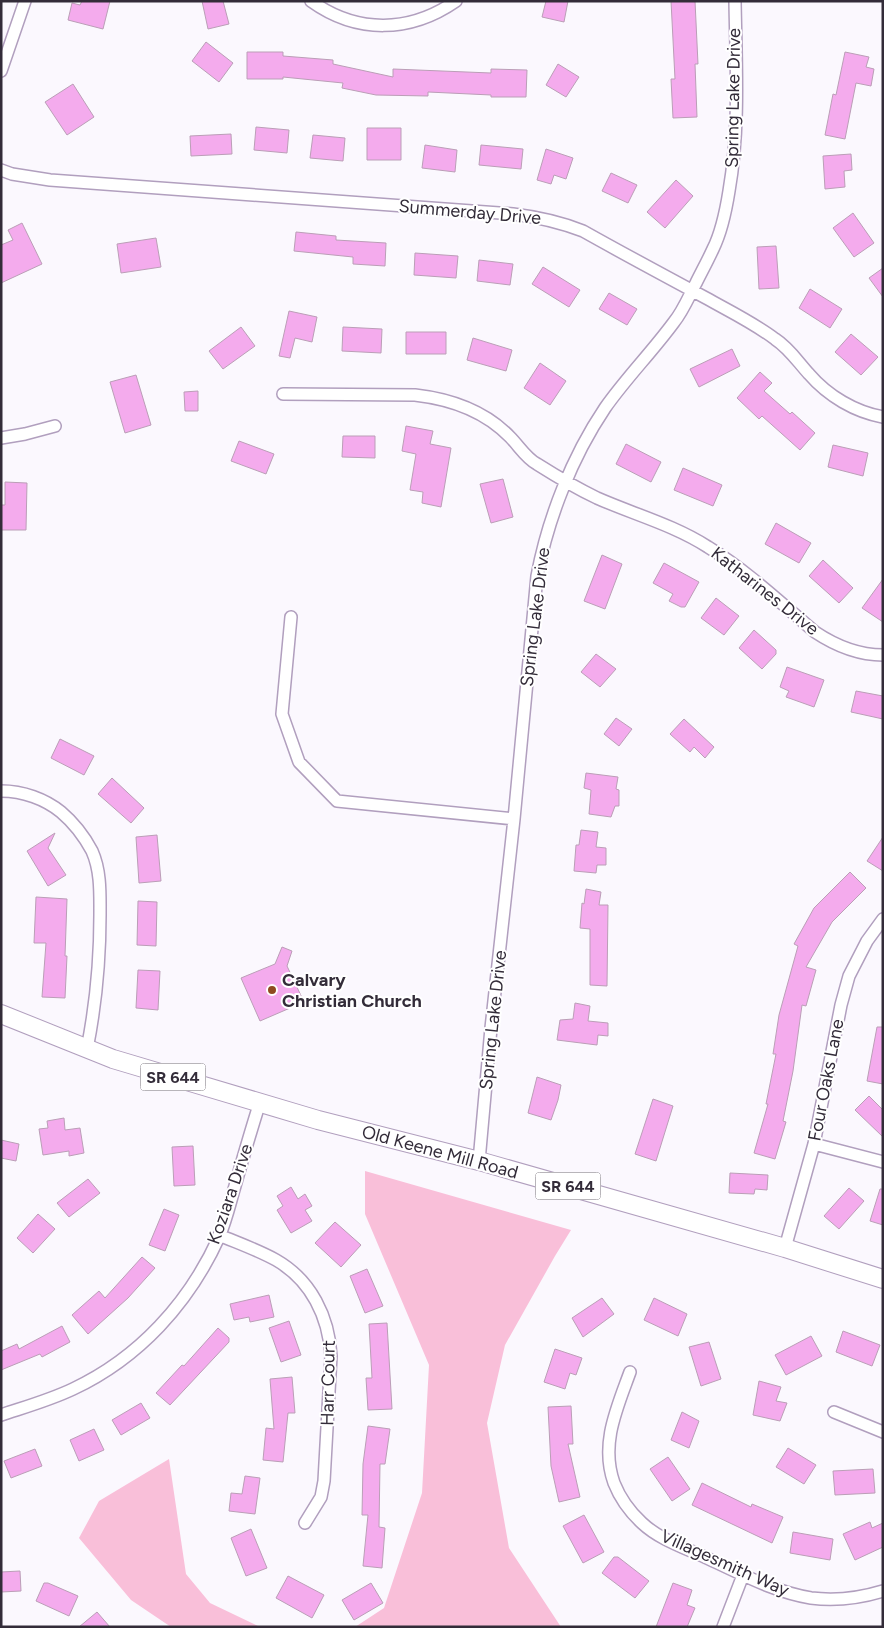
<svg xmlns="http://www.w3.org/2000/svg" width="884" height="1628" font-family="Figtree,sans-serif">
  <style>
    .green { fill: #f9bfd9 }
    .building { fill: #f4abed; stroke: #bb9eb7 }
    .lines { fill: none; stroke-linecap: round; stroke-linejoin: round }
    .minor-casing { stroke: #b19fbe; stroke-width: 14 }
    .primary-casing { stroke: #b19fbe; stroke-width: 20 }
    .minor { stroke: #fff; stroke-width: 11 }
    .primary { stroke: #fff; stroke-width: 18 }
    .poi-dot { fill: #8e4a1f; stroke: #fff; stroke-width: 2 }
    .labels { text-anchor: middle; stroke-width: 4; stroke-linejoin: round; paint-order: stroke }
    .shield { fill: #fff; stroke: #706b74; stroke-width: 1 }
    .shield-label { font-size: 16px; font-weight: bold; fill: #332c39 }
    .street-label { font-size: 18px; fill: #332c39; stroke: #fff }
    .poi-label { font-size: 18px; font-weight: bold; fill: #332c39; stroke: #fff; text-anchor: start }
  </style>
  <rect width="100%" height="100%" fill="#fbf8fe"/>
  <path class="green" d="M365,1171L571,1230L555,1256L505,1345L487,1423L509,1548L561,1627H355L384,1608L422,1493L429,1365L365,1214Z
    M169,1459L186,1574L210,1603L260,1627H171L131,1600L79,1538L99,1501Z"/>
  <path class="building" d="M82,1H110L103,29L68,20L72,3L80,5Z
    M202,1H223L229,24L208,29Z
    M546,1H568L564,22L542,17Z
    M671,1H695L698,64H695L697,117L673,118L671,79H675Z
    M206,42L233,63L219,82L192,61Z
    M247,52H283V56L333,60V64L393,77V69L491,73V69L527,70L526,97H491V95L428,92V96L376,95L342,88L343,83L283,77V79H247Z
    M845,52L869,57L866,67L874,69L871,86L856,83L845,139L825,135L833,94L836,95Z
    M558,64L579,77L566,97L546,85Z
    M73,84L94,117L67,135L45,102Z
    M256,127L289,130L287,153L254,150Z
    M367,128H401V160H367Z
    M231,134L232,154L191,156L190,136Z
    M313,135L345,138L343,161L310,158Z
    M425,145L457,150L455,172L422,168Z
    M481,145L523,149L521,169L479,165Z
    M546,149L573,158L566,179L554,175L551,184L537,180Z
    M851,154L852,170L844,171L845,187L825,189L823,156Z
    M611,173L637,185L628,203L602,191Z
    M676,180L693,196L665,228L647,212Z
    M853,213L874,243L854,257L833,228Z
    M22,223L42,264L1,283V245L13,240L8,230Z
    M296,232L336,236V240L386,243L385,266L353,264V257L294,251Z
    M156,238L161,267L121,273L117,244Z
    M776,246L779,288L759,289L757,247Z
    M415,253L458,256L456,278L414,275Z
    M479,260L513,264L510,285L477,281Z
    M543,267L580,290L569,307L532,284Z
    M883,268V297L869,278Z
    M810,289L842,309L830,328L799,308Z
    M609,293L637,309L627,325L599,309Z
    M289,311L317,317L312,342L295,338L290,358L279,356Z
    M241,327L255,346L223,369L209,351Z
    M343,327L382,329L381,353L342,351Z
    M406,332H446V354H406Z
    M851,334L878,357L861,375L835,352Z
    M473,338L512,350L506,371L467,360Z
    M732,349L740,366L699,387L690,369Z
    M540,363L566,381L550,405L524,388Z
    M760,372L772,383L764,391L790,414L792,412L815,433L800,450L762,416L759,419L737,398Z
    M136,375L151,425L125,433L110,382Z
    M198,391V411H185L184,392Z
    M406,426L433,431L430,444L451,448L441,507L422,503L423,492L410,490L416,454L402,451Z
    M343,436H375V458L342,457Z
    M239,441L274,454L266,474L231,461Z
    M626,444L661,462L651,482L616,464Z
    M833,445L868,453L863,476L828,467Z
    M683,468L722,485L713,506L674,490Z
    M503,479L513,517L491,523L480,484Z
    M5,482L27,483L26,530H1V505H5Z
    M776,523L811,543L799,563L765,544Z
    M602,555L622,564L605,609L584,601Z
    M823,560L853,588L839,603L809,576Z
    M664,563L699,582L685,607H681L669,601L673,594L653,583Z
    M883,579V622L862,608Z
    M716,598L739,616L724,635L701,618Z
    M754,630L776,650V654L762,669L739,648Z
    M596,654L616,669L600,687L581,672Z
    M787,667L824,680L814,707L786,697L789,691L780,687Z
    M856,691L883,696V719L851,712Z
    M616,718L632,729L619,746L604,734Z
    M684,719L714,747L705,758L694,747L690,752L670,734Z
    M60,739L94,756L84,775L51,758Z
    M586,773L618,777L616,789L619,790V806H615L611,817L589,814L591,790L584,788Z
    M112,778L144,808L131,823L98,794Z
    M581,830L598,832L596,847L606,848V865H597L596,873L574,871L576,845H579Z
    M55,833L48,848L66,875L48,886L27,851Z
    M157,835L161,881L139,883L136,837Z
    M883,837V871L867,861Z
    M850,872L866,888L832,922L806,967L816,970L806,1006L802,1005L793,1071L783,1121L786,1122L775,1159L754,1153L768,1104H766L776,1054H773L779,1015L798,946L794,944L814,908Z
    M586,889L601,892L599,905H608L607,986L590,985V929L580,928L582,903L584,904Z
    M36,897L67,899L65,956H67L65,998L42,997L46,943H34Z
    M138,901L157,902L156,946L137,945Z
    M282,947L292,951L287,966L304,1002L260,1021L241,978L275,964Z
    M138,970L160,971L158,1010L136,1008Z
    M575,1003L590,1006L588,1021L608,1023V1036L598,1035L597,1045L557,1040L560,1020L573,1019Z
    M877,1027H883V1084L867,1081Z
    M537,1077L561,1085L558,1100L551,1120L528,1113Z
    M869,1096L883,1110V1137L855,1110Z
    M653,1099L673,1106L656,1161L635,1154Z
    M64,1118L65,1130L80,1128L84,1153L69,1156V1151L43,1155L39,1129L48,1128L47,1121Z
    M1,1140L19,1144L16,1161L1,1158Z
    M193,1146L195,1185L174,1186L172,1147Z
    M730,1173L768,1175L767,1190L755,1189L754,1194L729,1193Z
    M88,1179L100,1193L69,1217L57,1203Z
    M291,1187L298,1199L305,1194L312,1206L305,1210L312,1221L291,1233L277,1210L283,1206L277,1196Z
    M849,1188L864,1201L839,1229L824,1216Z
    M880,1189H883V1225L870,1221Z
    M164,1209L179,1215L165,1251L149,1245Z
    M38,1214L55,1229L33,1253L17,1238Z
    M335,1222L361,1245L341,1267L315,1243Z
    M142,1257L155,1268L128,1298L88,1334L72,1315L99,1291L105,1298Z
    M367,1269L383,1306L365,1313L350,1276Z
    M269,1295L274,1317L250,1322L249,1317L234,1320L230,1304Z
    M602,1298L614,1314L583,1337L572,1318Z
    M654,1298L687,1314L678,1336L644,1320Z
    M289,1321L301,1355L281,1362L269,1328Z
    M387,1323L392,1409L368,1410L366,1378H372L369,1324Z
    M62,1326L70,1342L42,1357L40,1354L1,1370V1351L17,1344L19,1349Z
    M218,1328L229,1338V1342L170,1405L156,1393L182,1365L184,1366Z
    M843,1331L880,1345L872,1366L836,1352Z
    M811,1336L822,1356L786,1375L775,1355Z
    M709,1342L721,1379L701,1386L689,1347Z
    M555,1349L582,1358L576,1375L570,1373L565,1389L544,1382Z
    M292,1377L295,1413H288L283,1462L263,1460L266,1428L274,1429L270,1379Z
    M759,1381L781,1387L776,1401L787,1403L780,1421L753,1415Z
    M141,1403L150,1418L121,1435L112,1420Z
    M571,1406L573,1444H568L580,1497L559,1502L551,1466L548,1407Z
    M682,1412L699,1421L689,1448L671,1440Z
    M368,1426L390,1429L385,1464H380L379,1527L385,1528L382,1568L363,1566L368,1515H362L363,1464Z
    M94,1429L104,1450L79,1461L70,1440Z
    M788,1448L816,1465L804,1484L776,1467Z
    M35,1449L42,1466L11,1478L4,1461Z
    M668,1457L690,1489L672,1501L650,1469Z
    M873,1469L875,1493L835,1495L833,1471Z
    M245,1476L260,1478L255,1514L229,1511L231,1493L242,1494Z
    M702,1483L751,1507L752,1504L783,1517L772,1543L692,1505Z
    M584,1515L604,1552L583,1563L563,1526Z
    M870,1522L872,1528L883,1523V1547L855,1560L843,1534Z
    M251,1529L267,1568L246,1576L231,1538Z
    M793,1532L833,1539L830,1560L790,1553Z
    M614,1557H618L649,1581L635,1598L602,1573Z
    M20,1571L21,1591L1,1592V1572Z
    M288,1576L324,1595L312,1618L276,1598Z
    M44,1583H48L78,1596L69,1616L36,1601Z
    M371,1583L383,1603L354,1620L342,1600Z
    M673,1583L692,1590L687,1605L695,1608L687,1627H656Z
    M97,1612L110,1627H79Z"/>
  <g class="lines">
    <g class="minor-casing">
      <path id="minor" d="M311,1C357,34 410,33 456,1
        M1,71L25,1
        M1,170L12,174L50,180L513,214C538,217 560,222 583,231C624,254 665,276 706,298C729,311 754,323 775,339C789,348 798,362 809,374C828,396 855,412 883,417
        M283,394L415,395C450,399 485,411 510,437C519,446 526,458 537,464C556,476 576,488 597,498C633,514 674,525 708,547C747,571 781,603 815,632C836,646 857,655 883,655
        M1,438L25,434L55,426
        M291,617L282,714L299,762L337,801L514,819
        M1,791C23,791 45,799 61,812C74,823 84,836 92,851C101,871 100,894 100,915C100,961 96,1004 87,1049
        M814,1144L883,1162
        M479,1161L491,1028L514,819L537,576C548,518 572,457 605,408C626,378 652,352 674,322C683,311 689,296 696,283C702,271 708,260 713,249C722,231 726,210 729,191C740,128 736,64 735,1
        M219,1235C238,1243 258,1250 276,1260C311,1280 329,1317 331,1356L324,1481L321,1497L305,1523
        M785,1248L814,1144L841,1005L849,976L867,941L883,919
        M630,1372C617,1408 600,1444 614,1483C620,1498 630,1512 642,1523C660,1540 686,1548 709,1559C742,1574 774,1592 811,1598C835,1601 860,1598 883,1591
        M834,1412L883,1432
        M1,1415C25,1407 50,1400 73,1389C139,1358 189,1303 219,1237C226,1221 230,1203 235,1186C243,1158 251,1130 260,1102
        M723,1627L743,1575"/>
    </g>
    <g class="primary-casing">
      <path id="primary" d="M1,1014L113,1059L318,1120L479,1161L785,1248L883,1279"/>
    </g>
    <use href="#minor" class="minor"/>
    <use href="#primary" class="primary"/>
  </g>
  <circle class="poi-dot" cx="272" cy="990" r="5"/>
  <g class="labels">
    <g class="shield">
      <rect x="140.5" y="1063.5" width="65" height="27" rx="4"/>
      <rect x="535.5" y="1172.5" width="65" height="27" rx="4"/>
    </g>
    <g class="shield-label">
      <text x="173" y="1083">SR 644</text>
      <text x="568" y="1192">SR 644</text>
    </g>
    <g class="street-label">
      <text transform="translate(733 98) rotate(-89)" y="6">Spring Lake Drive</text>
      <text transform="translate(470 212) rotate(5)" y="6">Summerday Drive</text>
      <text transform="translate(765 591) rotate(38)" y="6">Katharines Drive</text>
      <text transform="translate(535 617) rotate(-83)" y="6">Spring Lake Drive</text>
      <text transform="translate(493 1020) rotate(-84)" y="6">Spring Lake Drive</text>
      <text transform="translate(826 1080) rotate(-79)" y="6">Four Oaks Lane</text>
      <text transform="translate(440 1152) rotate(15)" y="6">Old Keene Mill Road</text>
      <text transform="translate(230 1194) rotate(-71)" y="6">Koziara Drive</text>
      <text transform="translate(328 1383) rotate(-89)" y="6">Harr Court</text>
      <text transform="translate(725 1563) rotate(24)" y="6">Villagesmith Way</text>
    </g>
    <g class="poi-label">
      <text x="282" y="986">Calvary<tspan x="282" dy="21">Christian Church</tspan></text>
    </g>
  </g>
  <rect width="884" height="1628" fill="none" stroke="#332c39" stroke-width="5"/>
</svg>
